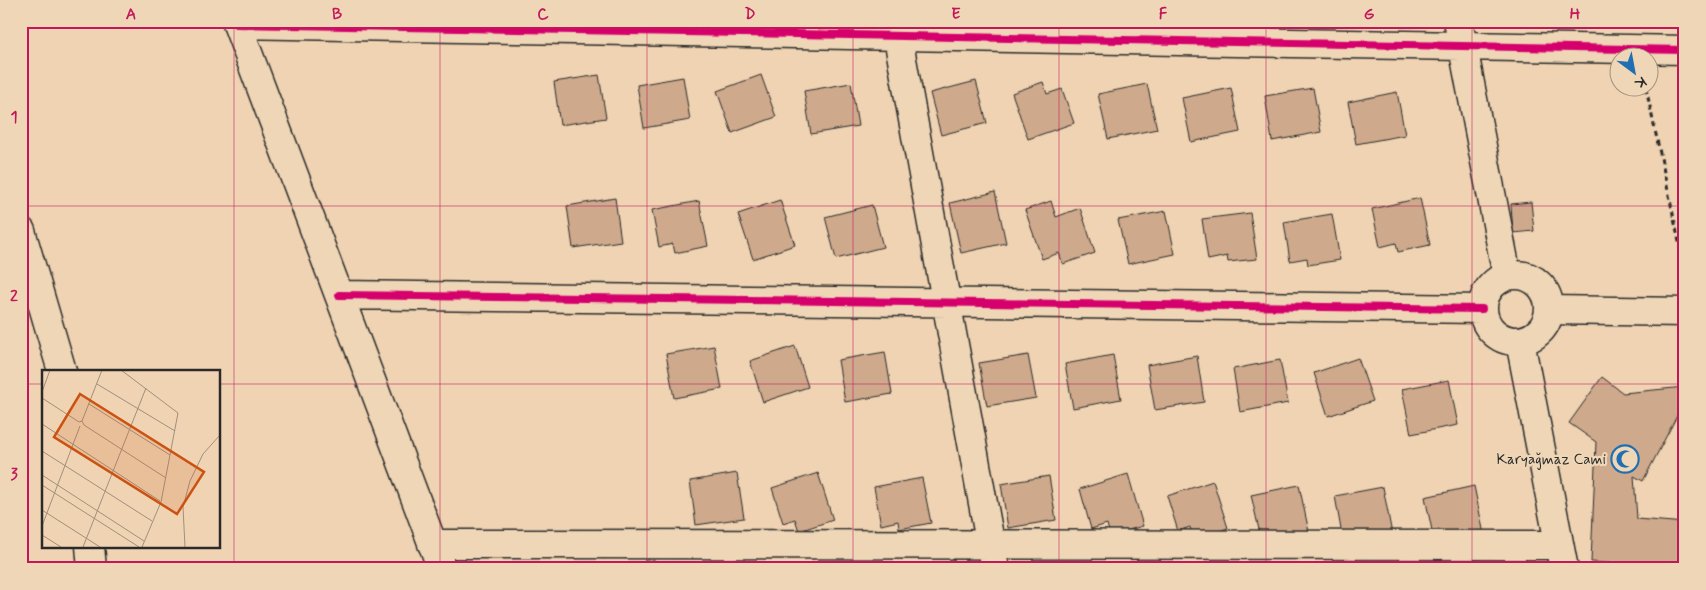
<svg xmlns="http://www.w3.org/2000/svg" width="1706" height="590" font-family="Mynerve,sans-serif">
  <style>
    .building { fill: #cea98c; stroke: #2b2b2b }
    .lines { fill: none; stroke-linecap: round; stroke-linejoin: round }
    .minor-casing { stroke: #2b2b2b; stroke-width: 31 }
    .path { stroke: #2b2b2b; stroke-width: 3; stroke-dasharray: 5 4; stroke-linecap: butt }
    .minor { stroke: #eed6b6; stroke-width: 28 }
    .cycleway-casing { stroke: #eed6b6; stroke-width: 11 }
    .cycleway { stroke: #d6006c; stroke-width: 8 }
    .grid { fill: none; stroke: #c2185b; stroke-width: 1; stroke-opacity: 0.55 }
    .labels { text-anchor: middle; stroke-width: 4.5; stroke-linejoin: round; paint-order: stroke }
    .poi-label { font-size: 15px; fill: #2b2b2b; stroke: #eed6b6; text-anchor: end }
    .inset-road { fill: none; stroke: #a1907c; stroke-width: 1 }
    .view { fill: #cc5211; fill-opacity: 0.15; stroke: #cc5211; stroke-width: 2.5 }
    .inset-edge { fill: none; stroke: #2b2b2b; stroke-width: 2.5 }
    .neatline { fill: none; stroke: #c2185b; stroke-width: 2 }
    .grid-label { font-size: 16px; text-anchor: middle; font-weight: bold; fill: #c2185b }
  </style>
  <rect width="100%" height="100%" fill="#efd3b2"/>
  <filter id="ink" filterUnits="userSpaceOnUse"><feTurbulence type="fractalNoise" baseFrequency=".02" numOctaves="2"/><feDisplacementMap in="SourceGraphic" scale="10" xChannelSelector="R" yChannelSelector="G"/><feConvolveMatrix kernelMatrix="1 2 1 2 8 2 1 2 1" color-interpolation-filters="sRGB"/></filter>
  <g filter="url(#ink)">
    <path class="building" d="M599,75L606,118L560,125L554,82Z
      M761,75L776,117L732,133L717,91Z
      M683,77L690,120L644,128L637,85Z
      M976,81L987,123L941,135L930,93Z
      M1043,82L1047,94L1062,89L1074,123L1028,139L1012,93Z
      M851,83L858,126L811,134L804,91Z
      M1147,84L1157,129L1108,139L1098,94Z
      M1231,88L1240,132L1191,142L1182,98Z
      M1313,88L1321,132L1272,141L1265,96Z
      M1397,92L1405,135L1356,144L1348,102Z
      M995,192L1006,243L961,253L950,203Z
      M615,198L621,241L573,248L567,206Z
      M1420,198L1430,245L1398,252L1396,243L1380,247L1372,209Z
      M780,200L795,245L753,259L738,214Z
      M699,201L708,246L675,253L673,244L659,247L652,210Z
      M1051,201L1056,217L1080,208L1095,253L1063,264L1059,253L1042,259L1025,210Z
      M1531,202L1534,231L1513,233L1511,204Z
      M872,205L883,247L836,259L825,217Z
      M1166,211L1175,254L1128,264L1118,220Z
      M1250,213L1257,259L1228,262L1227,256L1208,260L1202,219Z
      M1332,214L1340,260L1308,265L1307,258L1290,261L1284,222Z
      M714,346L722,389L674,398L666,354Z
      M795,346L808,387L763,402L750,361Z
      M885,352L892,394L845,402L838,360Z
      M1028,355L1036,398L987,406L979,363Z
      M1113,355L1121,399L1073,408L1065,364Z
      M1197,356L1204,402L1155,410L1147,365Z
      M1358,358L1373,401L1328,416L1314,373Z
      M1280,360L1288,403L1240,412L1233,369Z
      M1602,377L1623,393L1685,387V410H1680L1643,481L1634,476L1637,519L1685,523V568L1591,562L1596,442L1569,423Z
      M1449,380L1458,425L1411,434L1402,389Z
      M737,473L744,518L696,525L690,481Z
      M818,473L833,520L799,531L795,519L783,523L772,488Z
      M1128,474L1143,526L1110,535L1107,524L1091,529L1080,489Z
      M1049,476L1056,520L1008,528L1001,484Z
      M922,478L931,523L899,529L898,521L881,525L874,487Z
      M1213,481L1228,528L1193,538L1190,527L1178,531L1167,496Z
      M1299,485L1309,532L1260,534L1251,495Z
      M1474,486L1484,534L1433,535L1425,497Z
      M1383,487L1392,534L1342,535L1335,496Z"/>
    <g class="lines">
      <g class="minor-casing">
        <path id="minor" d="M236,21L442,569
          M895,21L995,569
          M1458,21L1507,276
          M237,24L1685,50
          M21,231L62,371
          M1483 308a33 33 0 1 1 66 0a33 33 0 1 1-66 0Z
          M339,295L1482,309
          M1549,310L1685,312
          M1520,341L1564,569
          M432,544L1559,545
          M90,546L92,569"/>
      </g>
      <path class="path" d="M1646,88L1685,270"/>
      <use href="#minor" class="minor"/>
      <g class="cycleway-casing">
        <path id="cycleway" d="M237,24L1685,50
          M339,295L1482,309"/>
      </g>
      <use href="#cycleway" class="cycleway"/>
    </g>
  </g>
  <path class="grid" d="M234,21V569M440,21V569M647,21V569M853,21V569M1059,21V569M1266,21V569M1472,21V569M21,206H1685M21,384H44M219,384H1685"/>
  <defs>
    <g id="mosque-ring" transform="scale(1.4375)"><circle r="9.5" fill="#eed6b6" stroke="#1f6fb2" stroke-width="1.5"/><path d="M3.5-4.9A6 6 0 1 0 3.5 4.9A5 5 0 1 1 3.5-4.9Z" fill="#1f6fb2"/></g>
  </defs>
  <g fill-rule="evenodd">
    <use href="#mosque-ring" x="1625" y="459"/>
  </g>
  <g class="labels">
    <g class="poi-label">
      <text x="1606" y="464">Karyağmaz Cami</text>
    </g>
  </g>
  <g transform="translate(42 370)">
    <rect width="178" height="178" fill="#efd3b2"/>
    <path class="inset-road" d="M79,0L136,43L119,132L100,177M55,14L133,61M0,22L8,0M0,28L37,52L40,51L42,55L124,108M47,34L128,85M40,51L60,0M0,54L118,131M0,81L110,151M0,105L102,171M0,115L97,177M0,140L58,177M0,156L38,56M0,165L19,177M41,177L104,18M143,177L141,137L148,111L161,84L178,65"/>
    <path class="view" d="M38,24L162,102L135,144L12,67Z"/>
    <rect width="178" height="178" class="inset-edge"/>
  </g>
  <rect width="1706" height="590" fill="none" stroke="#eed6b6" stroke-width="55"/>
  <g transform="translate(1634 72) rotate(148)"><circle r="24" fill="#eed6b6" stroke="#a0927e"/>
  <path d="M0-4L9 19L0 12L-9 19Z" fill="#1f6fb2"/>
  <text y="-8" font-size="14" font-weight="bold" text-anchor="middle" fill="#2b2b2b">K</text>
  </g>
  <rect x="28" y="28" width="1650" height="534" class="neatline"/>
  <g class="grid-label">
    <text x="131" y="19">A</text>
    <text x="337" y="19">B</text>
    <text x="543" y="19">C</text>
    <text x="750" y="19">D</text>
    <text x="956" y="19">E</text>
    <text x="1163" y="19">F</text>
    <text x="1369" y="19">G</text>
    <text x="1575" y="19">H</text>
    <text x="14" y="122">1</text>
    <text x="14" y="301">2</text>
    <text x="14" y="479">3</text>
  </g>
</svg>
